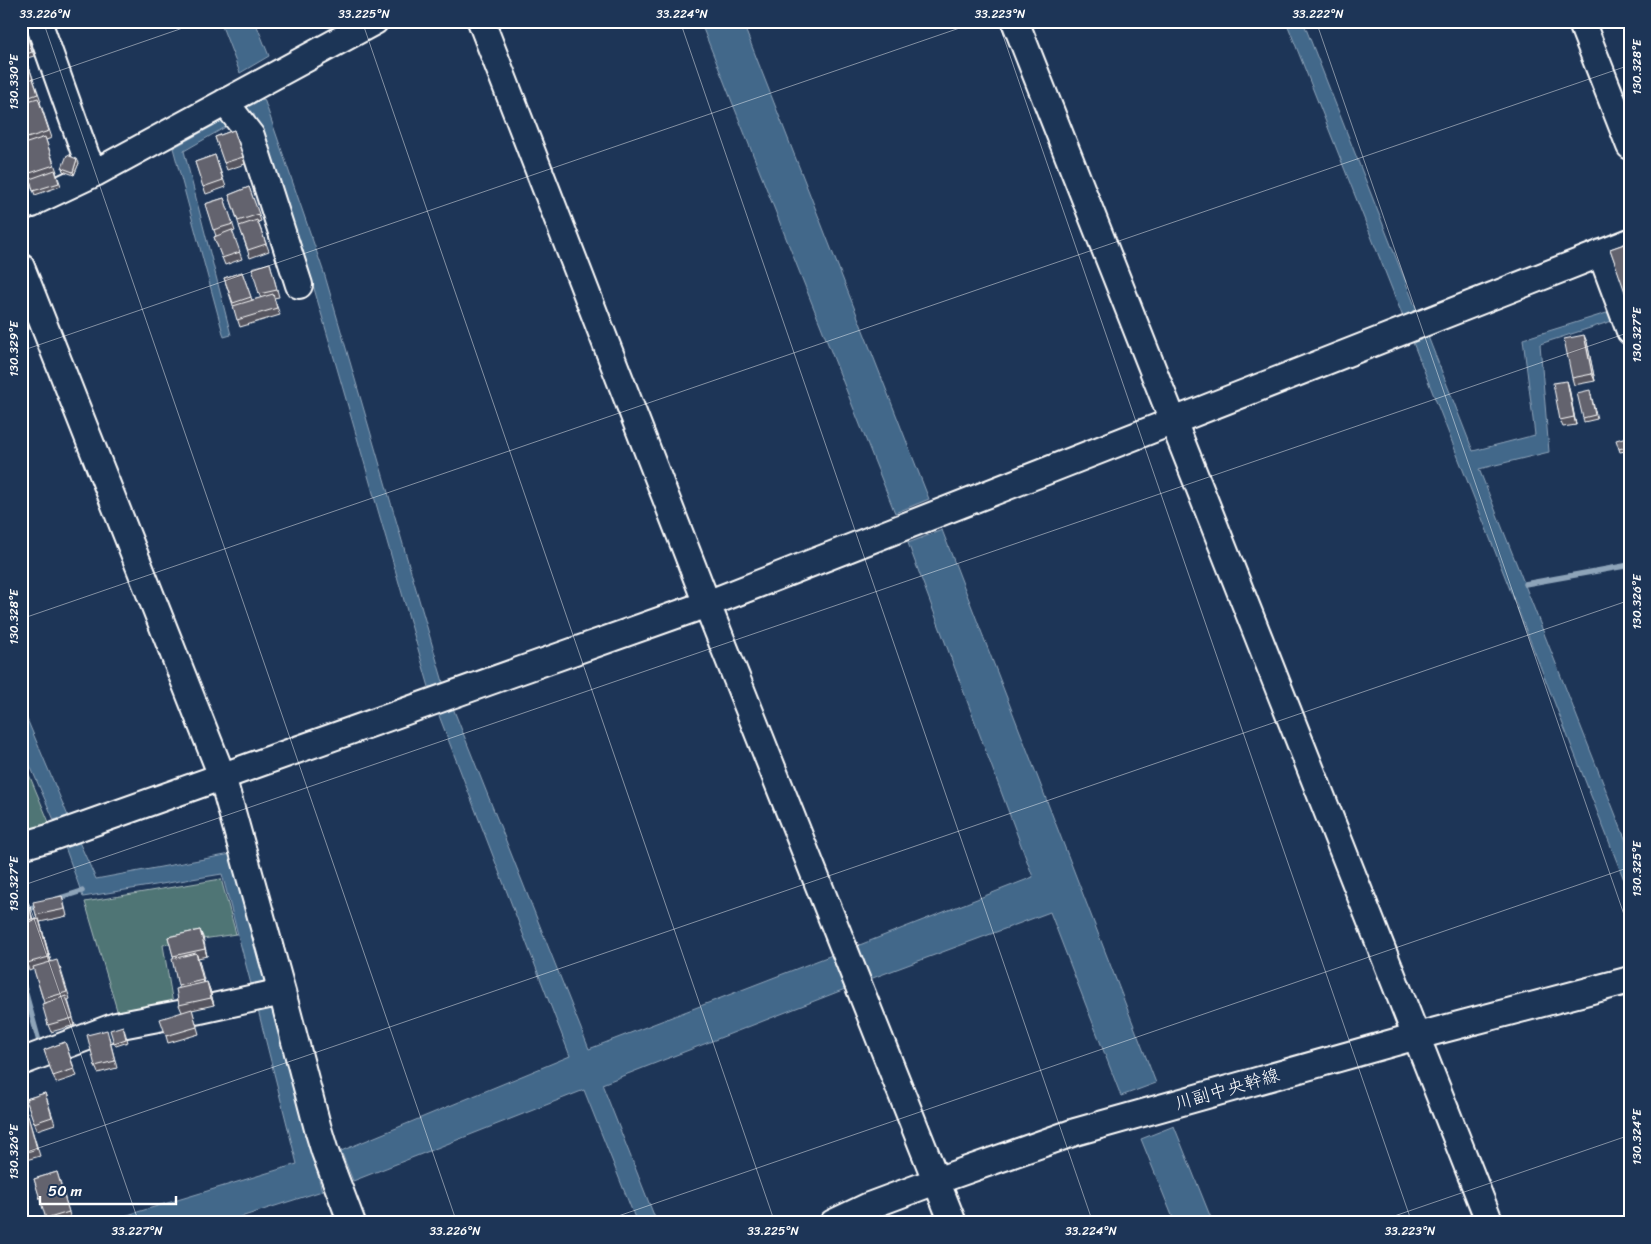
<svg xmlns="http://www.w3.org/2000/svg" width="1651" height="1244" font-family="Sriracha,'Klee One',sans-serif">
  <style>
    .green { fill: #4f7475; stroke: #a7baba }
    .water { fill: #42678a; stroke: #8ea4b9 }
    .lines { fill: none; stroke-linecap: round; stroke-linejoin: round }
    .stream { stroke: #8ea4b9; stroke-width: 5.5 }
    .minor-casing { stroke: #fff; stroke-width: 30 }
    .minor { stroke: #1d3557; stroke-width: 26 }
    .wall { fill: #56555f; stroke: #fff }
    .shaded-wall { fill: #46454d; stroke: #fff }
    .building { fill: #64636e; stroke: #fff }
    .ticks { fill: none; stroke: #fff; stroke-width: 1; stroke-opacity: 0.45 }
    .labels { text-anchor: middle; stroke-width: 4; stroke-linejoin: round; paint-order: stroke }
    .street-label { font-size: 18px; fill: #fff; stroke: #1d3557 }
    .neatline { fill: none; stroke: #fff; stroke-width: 2 }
    .ticks-label { font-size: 12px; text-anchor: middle; fill: #fff }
  </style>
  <rect width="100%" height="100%" fill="#1d3557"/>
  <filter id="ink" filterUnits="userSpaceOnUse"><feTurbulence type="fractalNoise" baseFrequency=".02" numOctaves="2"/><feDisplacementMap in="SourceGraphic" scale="10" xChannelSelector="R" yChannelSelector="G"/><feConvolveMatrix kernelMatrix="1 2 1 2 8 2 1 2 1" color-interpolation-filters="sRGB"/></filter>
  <g filter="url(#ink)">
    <path class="green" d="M25,765L51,827L21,833V767Z
      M221,879L236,934L163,945L174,1010L119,1017L85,902Z"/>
    <path class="water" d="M220,21H255L269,56L240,73Z
      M700,21H742L929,499L895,513Z
      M1286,21H1303L1417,311L1403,317Z
      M264,99L325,276L443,682L437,686L429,687L311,278L254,114L243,116L241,110Z
      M224,120L229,125L184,151L231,335L224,337L173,148Z
      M1613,311L1615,320L1540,344L1549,452L1479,469L1630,851V895L1412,340L1427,334L1473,451L1535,435L1523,339Z
      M942,530L1156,1083L1121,1096L1050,912L870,979L857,946L1033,877L908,543Z
      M21,705L68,816L54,820L21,745Z
      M453,708L589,1049L832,955L845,989L602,1084L657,1223H637L584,1090L353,1181L341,1151L570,1056L438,713Z
      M79,842L96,879L231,854L268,985L252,988L222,874L83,897L65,847Z
      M274,1005L322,1191L222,1223H101L297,1164L258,1010Z
      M1174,1126L1213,1223H1175L1141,1139Z
      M21,1186L31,1223H21Z"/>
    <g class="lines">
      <path class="stream" d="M1525,584L1630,565
        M57,899L82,891
        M21,911L41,905
        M21,976L40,1045"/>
      <g class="minor-casing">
        <path id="minor" d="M38,21L86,156L95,173
          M481,21L707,604L953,1223
          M1015,21L1490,1223
          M1581,21L1630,146
          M225,102L251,136L299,285
          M21,172L32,204
          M21,208L95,173L375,21
          M1601,253L1630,331
          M21,267L222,776L282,992L318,1129L325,1152L352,1223
          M21,846L49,838L707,604L1630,242
          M21,1062L116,1026L200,1010L282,992
          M833,1223L869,1206L936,1181L1075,1132L1417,1036L1630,980"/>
      </g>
      <use href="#minor" class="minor"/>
    </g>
    <path class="wall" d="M25,30L34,56L21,60V31Z
      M29,67L41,101L40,102L52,138L46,140L57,172H56L61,186L35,195L21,158V70Z
      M234,130L245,164L227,170L215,137Z
      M215,155L226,187L206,194L195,162Z
      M79,163L74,175L63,171L62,168Z
      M249,187L261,221L258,222L269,251L250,258L229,195Z
      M224,198L235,231L232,232L242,259L225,265L214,237L216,236L205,204Z
      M1630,242V304L1610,249Z
      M270,263L279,297L274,298L280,315L240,327L224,278L242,272L252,300L261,298L259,294Z
      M1587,342L1595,381L1574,385L1572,378Z
      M1567,381L1569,388L1576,425L1563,427L1560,420Z
      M1591,394L1597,419L1584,422L1583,418Z
      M1630,436V450L1620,452L1619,449Z
      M62,896L64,903L67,916L40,922L51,962L60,967L70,999L68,1000L75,1025L51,1032L48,1025L44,1003L34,969L29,971L21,943V909L30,907L33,920L37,919L36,915Z
      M200,930L207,956L198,958L204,983L207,982L210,990L214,1005L192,1010L199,1034L168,1043L166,1036L182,1012L179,1005V988L174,959L168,937Z
      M123,1026L128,1042L116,1046L114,1043Z
      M109,1037L117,1068L98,1073L95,1066Z
      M65,1042L77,1076L56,1083L44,1050Z
      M45,1093L55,1124L37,1130L26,1099Z
      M29,1120L40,1156L26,1160L23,1153Z
      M57,1172L71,1219L60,1223H48L34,1179Z"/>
    <path class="shaded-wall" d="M77,159L79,163L74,175L73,172Z
      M1584,335L1587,342L1595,381L1592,374Z
      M1567,381L1569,388L1576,425L1574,417Z
      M39,919L41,926L52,965L49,957Z
      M200,930L203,937L207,956L205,949Z
      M196,953L199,960L206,988L203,980Z
      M207,982L210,990L214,1005L211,998Z"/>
    <path class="building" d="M25,30L32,52L21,56V31Z
      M29,67L38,94L21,100V70Z
      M38,98L49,131L21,140V103Z
      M234,130L243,157L224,163L215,137Z
      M45,137L54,165L27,174L21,158V145Z
      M67,155L77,159L73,172L62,168Z
      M215,155L223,180L203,187L195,162Z
      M55,170L59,183L33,191L30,179Z
      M249,187L259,214L238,221L229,195Z
      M224,198L233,224L213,230L205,204Z
      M257,220L266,244L248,250L239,226Z
      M232,230L240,252L222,258L214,237Z
      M1630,242V294L1626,295L1610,249Z
      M270,263L277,290L259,294L252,268Z
      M242,272L251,297L233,303L224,278Z
      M273,294L277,308L237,320L233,306Z
      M1584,335L1592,374L1572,378L1564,339Z
      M1567,381L1574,417L1560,420L1553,383Z
      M1590,390L1595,415L1583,418L1577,393Z
      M1630,436V446L1619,449L1616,440Z
      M1630,455V469L1626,456Z
      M62,896L65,909L36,915L33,902Z
      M30,907L32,919L21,922V909Z
      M39,919L49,957L27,963L21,943V924Z
      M200,930L205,949L173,956L168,937Z
      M196,953L203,980L178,986L172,959Z
      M57,960L67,992L43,999L33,967Z
      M207,982L211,998L179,1005L176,989Z
      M66,996L73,1018L48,1025L42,1004Z
      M192,1009L197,1027L166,1036L160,1019Z
      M123,1026L126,1039L114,1043L110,1030Z
      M107,1030L115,1061L95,1066L87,1035Z
      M65,1042L74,1069L53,1076L44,1050Z
      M45,1093L52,1117L34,1123L26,1099Z
      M27,1112L37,1149L23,1153L21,1147V1114Z
      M57,1172L69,1212L46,1219L34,1179Z"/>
  </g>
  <path class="ticks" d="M43,21L457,1223M362,21L775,1223M680,21L1093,1223M998,21L1412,1223M1316,21L1630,932M21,84L203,21M21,351L980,21M21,619L1630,65M21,881L139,1223M21,886L1630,332M21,1154L1630,600M598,1223L1630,867M1374,1223L1630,1135"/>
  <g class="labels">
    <g class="street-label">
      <text transform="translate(1227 1089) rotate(-16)" y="6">川副中央幹線</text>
    </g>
  </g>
  <rect width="1651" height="1244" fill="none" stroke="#1d3557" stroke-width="55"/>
  <path d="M40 1196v8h136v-8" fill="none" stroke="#ffffff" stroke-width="2.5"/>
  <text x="48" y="1196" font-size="15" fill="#ffffff" stroke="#1d3557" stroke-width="4" paint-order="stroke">50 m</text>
  <rect x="28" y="28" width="1596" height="1188" class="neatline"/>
  <g class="ticks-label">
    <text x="45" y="18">33.226°N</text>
    <text x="364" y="18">33.225°N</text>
    <text x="682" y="18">33.224°N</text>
    <text x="1000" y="18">33.223°N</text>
    <text x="1318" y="18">33.222°N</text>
    <text transform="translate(1637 67) rotate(-90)" y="4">130.328°E</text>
    <text transform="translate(14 82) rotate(-90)" y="4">130.330°E</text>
    <text transform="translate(1637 335) rotate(-90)" y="4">130.327°E</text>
    <text transform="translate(14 349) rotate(-90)" y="4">130.329°E</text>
    <text transform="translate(1637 602) rotate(-90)" y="4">130.326°E</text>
    <text transform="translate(14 617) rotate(-90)" y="4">130.328°E</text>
    <text transform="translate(1637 869) rotate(-90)" y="4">130.325°E</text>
    <text transform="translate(14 884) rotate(-90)" y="4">130.327°E</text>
    <text transform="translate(1637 1137) rotate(-90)" y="4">130.324°E</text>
    <text transform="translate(14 1152) rotate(-90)" y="4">130.326°E</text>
    <text x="137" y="1235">33.227°N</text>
    <text x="455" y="1235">33.226°N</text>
    <text x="773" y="1235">33.225°N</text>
    <text x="1091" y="1235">33.224°N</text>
    <text x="1410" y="1235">33.223°N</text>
  </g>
</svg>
